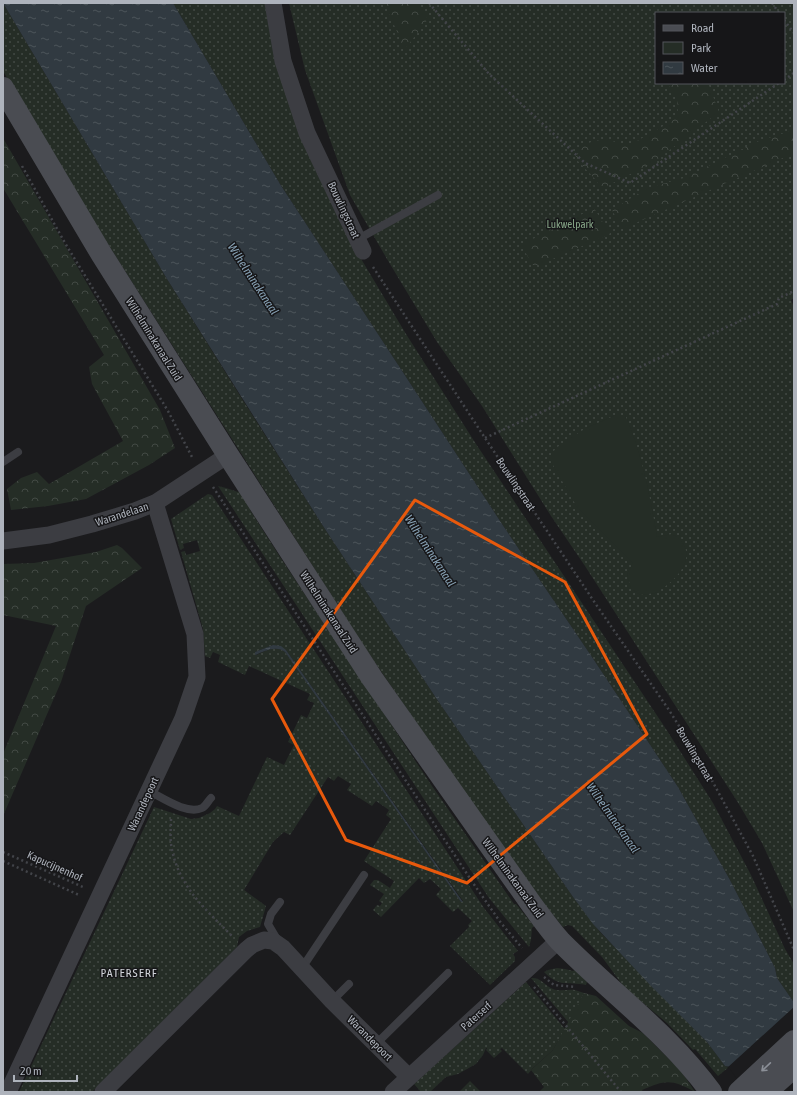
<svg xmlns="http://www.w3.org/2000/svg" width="797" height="1095" font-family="'Asap Condensed',sans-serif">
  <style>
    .green { fill: url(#green-dots); fill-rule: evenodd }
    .forest { fill: url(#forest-crowns) }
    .pitch { fill: #252d26 }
    .water { fill: url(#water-ripples) }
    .pier { fill: #1b1b1d }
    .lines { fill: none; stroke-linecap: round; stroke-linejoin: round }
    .path { stroke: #424449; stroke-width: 2.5; stroke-dasharray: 2 3; stroke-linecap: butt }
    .lane { stroke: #3c3d42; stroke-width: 8 }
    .street { stroke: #3c3d42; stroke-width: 17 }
    .secondary { stroke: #4a4c52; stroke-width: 22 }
    .oneway { stroke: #8b8f97 }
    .marked { fill: none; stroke: #e8590c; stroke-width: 3; stroke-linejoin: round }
    .labels { text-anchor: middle; stroke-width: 3; stroke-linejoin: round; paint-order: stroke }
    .street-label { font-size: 11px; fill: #aeb3bc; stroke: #161618 }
    .park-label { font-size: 11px; fill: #86a587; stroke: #161618 }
    .water-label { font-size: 12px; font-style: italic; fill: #87a1b4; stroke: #161618 }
    .neighbourhood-label { font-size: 12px; letter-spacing: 1px; fill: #cfd2d8; stroke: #161618 }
  </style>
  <defs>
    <pattern id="green-dots" width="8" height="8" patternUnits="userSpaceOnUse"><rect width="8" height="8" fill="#252d26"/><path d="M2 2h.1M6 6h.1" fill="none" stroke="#424944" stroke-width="1.8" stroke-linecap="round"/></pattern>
    <pattern id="forest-crowns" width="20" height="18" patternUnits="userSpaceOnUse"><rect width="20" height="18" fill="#252d26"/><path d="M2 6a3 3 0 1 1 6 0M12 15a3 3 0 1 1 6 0" fill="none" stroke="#424944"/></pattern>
    <pattern id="water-ripples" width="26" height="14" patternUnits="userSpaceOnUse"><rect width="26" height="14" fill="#313a41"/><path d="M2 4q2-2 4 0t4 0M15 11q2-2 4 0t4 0" fill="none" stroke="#4c545a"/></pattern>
  </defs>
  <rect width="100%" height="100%" fill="#1b1b1d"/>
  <path class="green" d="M3,3L167,279L244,402L323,526L436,698L573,897L600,932L707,1042L725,1066L729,1067L718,1076L695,1049L693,1050L667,1023L624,987L602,957L572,926L568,925L563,927L525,881L363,645L78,197L3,71Z
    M173,3H266L348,237L406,334L476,444L666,729L713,803L751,875L785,949L794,964V1005L793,1001L777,978L775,968L730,880L678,787L594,660L504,527L280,184Z
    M289,3H794V298L791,300L794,307V912L762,843L737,801L585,566L551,516L482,406L437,342L387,259L350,195L305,70ZM656,13H784V83H656Z
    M218,486L226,488L238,492L240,491L251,509L250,510L280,557L432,786L514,904H516L534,926L532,928L531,940L529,947L489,898Z
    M208,494L212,495L484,908L518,951L513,954L515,957V961L490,985L450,946L469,927L468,925L472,921L458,908L453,912L436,895L441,889L430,879L424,883L419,878L381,917L373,910L377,905L380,906L382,903L379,901L384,894L370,885L374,880H378L390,888L394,881L364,861L391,819L386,815L389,810L376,801L372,806L347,790L351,784L338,776L334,781L328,777L290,835L284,832L273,842L244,890L266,906L260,927L247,931L239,937L237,947L92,1092H19L154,807L191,819L199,818L210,813L215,809L217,806L239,816L267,757L284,765L294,745L288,742L301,715L307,718L314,703L307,700L310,694L249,666L245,675L218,662L220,655L213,652L210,658L205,656L203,629L181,552L185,551L186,555L200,551L197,540L183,544L184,548L180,550L171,519ZM273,645L286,650L463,901L461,902L285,652C276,645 266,651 256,655L255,652Z
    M557,968L565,969L573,971L575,970L587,982L586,985C566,981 560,988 544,972L548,970Z
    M531,978C541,977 545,986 553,989C560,992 568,989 575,990C578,991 581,992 584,993L569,1023Z
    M526,982L565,1029L553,1050L533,1068L528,1074L502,1048L500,1049L502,1051L494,1058L486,1050L487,1048H486L483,1055L476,1064L458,1074L446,1077L430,1092H421L414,1084Z
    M470,1081L481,1092H459Z"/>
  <path class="forest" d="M384,3H417L428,19L405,49Z
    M667,83H708L719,112L654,162L601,189L596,180L575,158C578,154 580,150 583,147C595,135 615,142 630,145L672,121L678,112L677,98Z
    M794,130V153L622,229L612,210L647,188L684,178L759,141Z
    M3,138L160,410L175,448L149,465L86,499L48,506L11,510L7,489L21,478L37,472L49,484L123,441L92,384L89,367L104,355L3,188Z
    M594,208L610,234L534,267L521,245Z
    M117,545L122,548L142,568L86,606L61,682L3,816V754L56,626L3,615V564L34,563L96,552Z
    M584,993L596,996L629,1026L643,1033L682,1072L695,1092C671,1079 666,1080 642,1090L643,1092H539L544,1087L531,1070L553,1050Z"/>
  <path class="pitch" d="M616,415H625C642,453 650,496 657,537L672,534C700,550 682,575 663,588C661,589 658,592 655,593C651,594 645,594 640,595L631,588L627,574L633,563L577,507L549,458L556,448L586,428Z"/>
  <path class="water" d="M3,3H173L280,184L504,527L594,660L678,787L730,880L775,968L777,978L793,1001L794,1005V1092L731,1067L725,1066L707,1042L650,985L593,924L573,897L436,698L323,526L167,279Z
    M273,645L281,646L286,650L463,902H461L285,652C276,645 266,651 255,655V652Z"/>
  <path class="pier" d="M794,1007V1092H746L730,1069L727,1068Z"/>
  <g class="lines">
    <path class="path" d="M429,3L489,74L585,163L630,183L779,83
      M772,3L779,13
      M784,20L794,33
      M784,80L794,73
      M22,166L65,243L168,411L192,457
      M373,267L485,438L595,603L669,710L703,764L753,856L794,950
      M485,438L777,304L779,298L794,291
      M213,487L473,883L501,923L522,948
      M171,819C171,827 170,836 171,844C177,885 205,909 233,937
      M3,852L83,887
      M3,861L79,895
      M544,977L554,985L576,987
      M534,987L621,1092"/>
    <path class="lane" d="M358,239L438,195
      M3,462L18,452
      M149,791C163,798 187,815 202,808C206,806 208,801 211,798
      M278,941L268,924L271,914L280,902
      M302,968L364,875
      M332,1001L349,984
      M376,1044L448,973"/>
    <path class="street" d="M273,3L283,61L307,133L363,251
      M3,541L49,535L92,524L135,511L155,503L228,455
      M8,1092L183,718L197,677L195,634L155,503
      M103,1092L246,950L252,945L264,940L273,941L283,948L332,1001L409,1077
      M393,1092L559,940"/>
    <path class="secondary" d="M3,88L102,255L228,455L372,678L532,905C541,917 550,930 560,941C610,992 669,1034 711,1092
      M739,1092L794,1041
      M766,1092L794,1067"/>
  </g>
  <defs><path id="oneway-shaft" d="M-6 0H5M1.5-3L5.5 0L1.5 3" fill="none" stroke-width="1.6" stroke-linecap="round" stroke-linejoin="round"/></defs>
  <use class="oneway" href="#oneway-shaft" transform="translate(766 1067) rotate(137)"/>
  <path class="marked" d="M415,500L565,582L647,734L467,883L346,840L272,699Z"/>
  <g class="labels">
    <g class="street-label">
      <text transform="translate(344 210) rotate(65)" y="4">Bouwlingstraat</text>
      <text transform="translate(154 339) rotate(58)" y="4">Wilhelminakanaal Zuid</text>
      <text transform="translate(516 484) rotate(56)" y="4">Bouwlingstraat</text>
      <text transform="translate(122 514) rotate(-18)" y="4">Warandelaan</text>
      <text transform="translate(329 612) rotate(57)" y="4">Wilhelminakanaal Zuid</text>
      <text transform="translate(695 754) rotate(59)" y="4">Bouwlingstraat</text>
      <text transform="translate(143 804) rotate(-65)" y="4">Warandepoort</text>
      <text transform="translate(55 866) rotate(24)" y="4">Kapucijnenhof</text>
      <text transform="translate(513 878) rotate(54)" y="4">Wilhelminakanaal Zuid</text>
      <text transform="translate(476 1016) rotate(-42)" y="4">Paterserf</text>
      <text transform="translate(370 1038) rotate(45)" y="4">Warandepoort</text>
    </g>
    <g class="park-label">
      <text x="570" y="228">Lukwelpark</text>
    </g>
    <g class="water-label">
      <text transform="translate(253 279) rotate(57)" y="4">Wilhelminakanaal</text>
      <text transform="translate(430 551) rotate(57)" y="4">Wilhelminakanaal</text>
      <text transform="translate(613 818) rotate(55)" y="4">Wilhelminakanaal</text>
    </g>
    <g class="neighbourhood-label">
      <text x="129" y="977">PATERSERF</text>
    </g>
  </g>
  <rect width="797" height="1095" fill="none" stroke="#aeb3bc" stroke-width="8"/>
  <rect x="655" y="12" width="130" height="72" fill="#161618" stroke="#53555a"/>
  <rect x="663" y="25" width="20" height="6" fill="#4a4c52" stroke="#53555a"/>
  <text x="691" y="32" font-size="12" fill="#aeb3bc">Road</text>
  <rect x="663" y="42" width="20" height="12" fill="#252d26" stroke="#53555a"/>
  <text x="691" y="52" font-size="12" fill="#aeb3bc">Park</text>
  <rect x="663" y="62" width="20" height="12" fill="url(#water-ripples)" stroke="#53555a"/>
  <text x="691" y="72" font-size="12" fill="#aeb3bc">Water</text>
  <path d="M14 1075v6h63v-6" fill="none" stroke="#aeb3bc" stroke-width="2"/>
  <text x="20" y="1075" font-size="12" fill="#aeb3bc" stroke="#161618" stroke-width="3" paint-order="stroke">20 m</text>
</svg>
